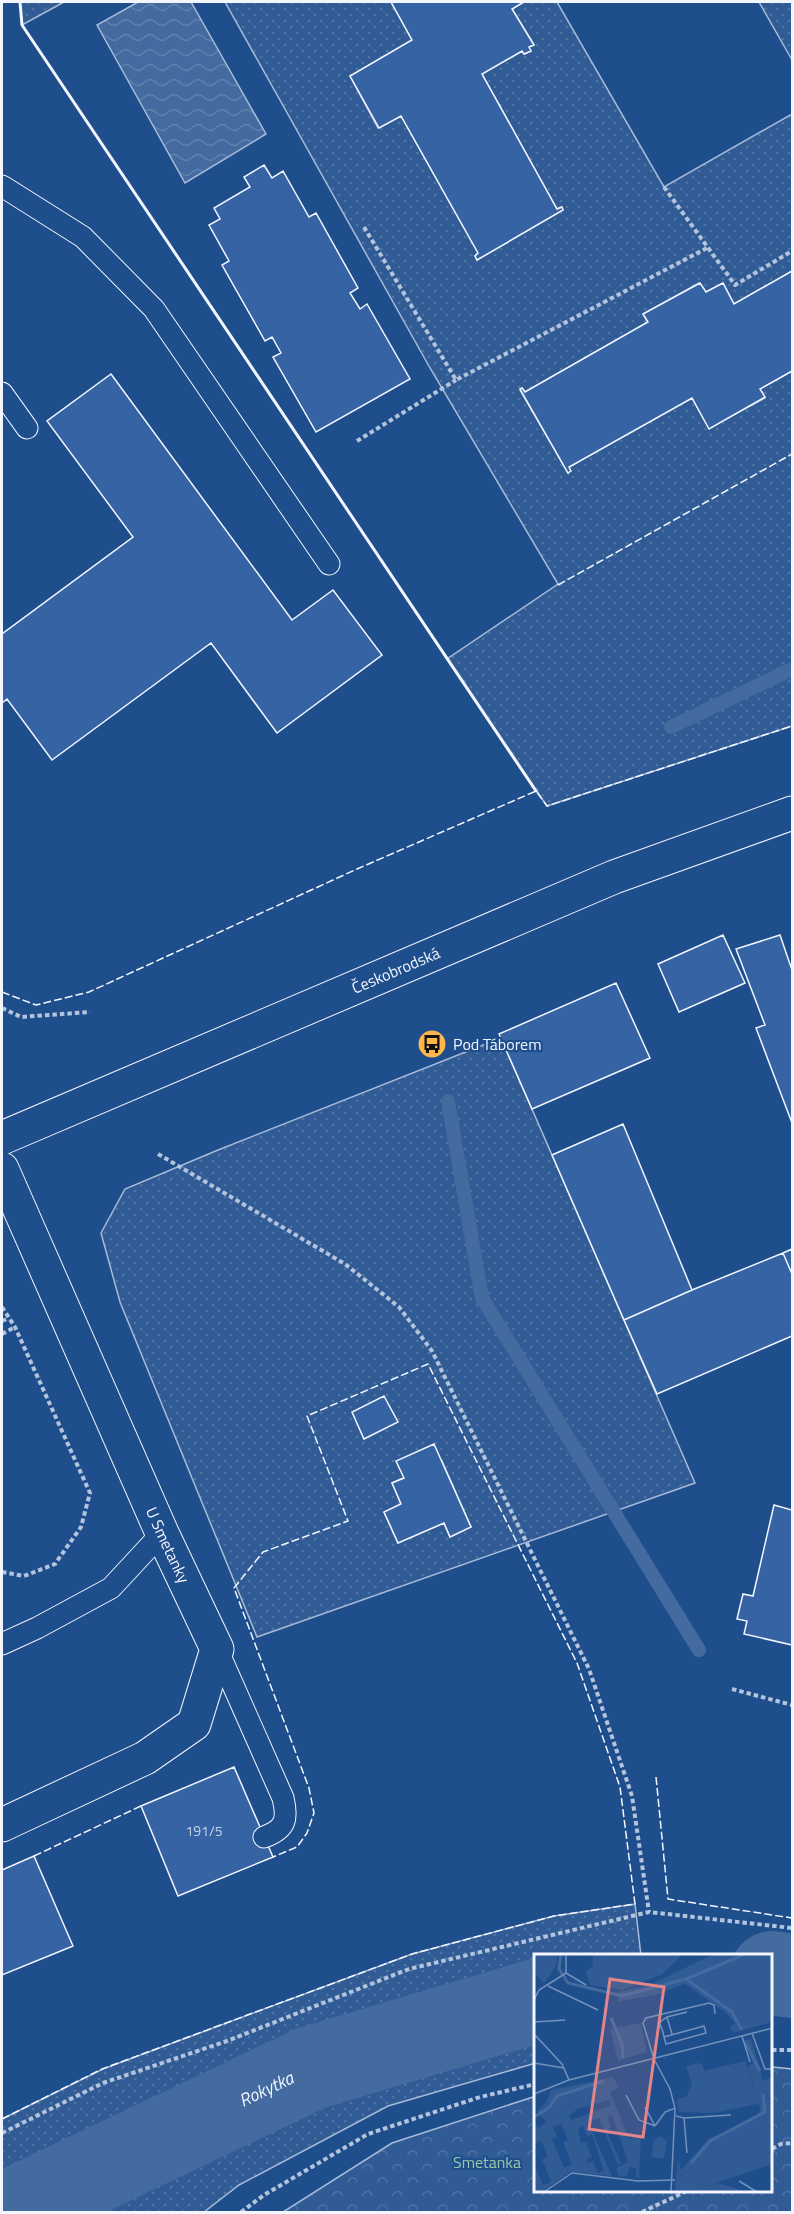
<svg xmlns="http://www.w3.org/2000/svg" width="794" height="2214" font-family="'Titillium Web',sans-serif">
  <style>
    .grass { fill: url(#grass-dots); stroke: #a8bbd7; stroke-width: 1.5; fill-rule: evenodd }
    .forest { fill: url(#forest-crowns); stroke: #a8bbd7; stroke-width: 1.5 }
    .water { fill: url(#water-waves); stroke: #a8bbd7; stroke-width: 1.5 }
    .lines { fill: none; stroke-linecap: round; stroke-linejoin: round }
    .stream { stroke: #446ba0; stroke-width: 14 }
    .river { stroke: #446ba0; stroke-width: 84 }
    .building { fill: #3563a3; stroke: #f2f6ff; stroke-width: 1.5 }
    .service-casing { stroke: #f2f6ff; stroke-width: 23 }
    .minor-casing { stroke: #f2f6ff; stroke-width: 35 }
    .primary-casing { stroke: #f2f6ff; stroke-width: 35 }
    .path { stroke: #b3c4dc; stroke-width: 4; stroke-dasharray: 4.5 3; stroke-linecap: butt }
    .service { stroke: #1f4e8c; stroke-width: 21 }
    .minor { stroke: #1f4e8c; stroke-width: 33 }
    .primary { stroke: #1f4e8c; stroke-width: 33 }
    .fence { stroke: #f2f6ff; stroke-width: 1.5; stroke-dasharray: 8 3; stroke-linecap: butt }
    .wall { stroke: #f2f6ff; stroke-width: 3 }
    .labels { text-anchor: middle; stroke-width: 4.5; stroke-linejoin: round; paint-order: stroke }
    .number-label { font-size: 14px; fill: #c3d1e8 }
    .street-label { font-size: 16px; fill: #f2f6ff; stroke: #1f4e8c }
    .poi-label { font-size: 16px; fill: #f2f6ff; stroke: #1f4e8c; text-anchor: start }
    .park-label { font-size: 16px; fill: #97c8a6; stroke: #1f4e8c }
    .water-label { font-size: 18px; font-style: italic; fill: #f2f6ff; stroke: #1f4e8c }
    .inset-river { fill: none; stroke: #446ba0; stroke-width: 3 }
    .inset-road { fill: none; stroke: #7391ba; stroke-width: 1.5 }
    .view { fill: #e38589; fill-opacity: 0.15; stroke: #e38589; stroke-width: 3 }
    .inset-edge { fill: none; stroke: #f2f6ff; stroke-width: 3 }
  </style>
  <defs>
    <pattern id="grass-dots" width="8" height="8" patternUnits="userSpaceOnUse" patternTransform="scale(1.5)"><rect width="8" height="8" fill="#305b95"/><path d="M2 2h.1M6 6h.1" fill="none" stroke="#4e73a5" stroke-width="1.8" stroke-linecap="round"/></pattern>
    <pattern id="forest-crowns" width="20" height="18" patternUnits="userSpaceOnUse" patternTransform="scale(1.5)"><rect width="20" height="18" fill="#305b95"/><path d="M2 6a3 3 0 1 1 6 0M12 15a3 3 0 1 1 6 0" fill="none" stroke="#4e73a5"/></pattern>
    <pattern id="water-waves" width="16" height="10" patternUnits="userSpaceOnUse" patternTransform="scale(1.5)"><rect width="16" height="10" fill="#446ba0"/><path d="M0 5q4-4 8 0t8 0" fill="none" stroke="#5f81ae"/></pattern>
  </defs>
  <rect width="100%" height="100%" fill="#1f4e8c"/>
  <path class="grass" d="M20,2H64L22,25Z
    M225,2H391L412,40L350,76L378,128L401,116L478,253L475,256L477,260L563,210L561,207L557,209L482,74L522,51L525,54L530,51L529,47L534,45L512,9L523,2H557L664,187L792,114V271L734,304L723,283L706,292L699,283L643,314L648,322L525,392L522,388L520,390L568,473L569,467L692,398L709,428L765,398L760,389L792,371V726L547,806L447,659L558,584L430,368Z
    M759,2H792V60Z
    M501,1038L695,1483L257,1637L120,1302L101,1233L125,1189L218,1150ZM353,1412L397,1422L364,1439ZM442,1461L471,1527L450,1537L444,1523L398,1543L384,1512L401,1504L392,1483Z
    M635,1904L641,1956H536V2063L388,2106L239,2185L204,2212H2V2119L103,2069L412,1954L554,1916Z"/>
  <path class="forest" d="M772,2067L792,2069V2212H283L392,2143L536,2096V2192H772Z"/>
  <path class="water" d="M138,2H191L266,134L185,183L97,25Z"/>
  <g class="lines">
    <path class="stream" d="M671,727L792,669
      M448,1101L482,1298L699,1650"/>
    <g class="river">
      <path d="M772,1973L792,1976"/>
      <path id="s1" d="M9,2212L311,2068L536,2001"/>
    </g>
  </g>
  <path class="building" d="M391,2H524L512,9L534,45L529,47L531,51L524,54L522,51L482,74L557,209L562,207L563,210L477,260L475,256L478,253L401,116L379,128L350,76L412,40Z
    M264,165L272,178L283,171L309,217L316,213L358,288L350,293L360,309L367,304L410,379L316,432L273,357L281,353L272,337L265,341L222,265L229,261L209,225L220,219L214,208L250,187L244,177Z
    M792,271V371L760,389L765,397L709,429L692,398L569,467L571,471L568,473L520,389L522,388L525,392L648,322L643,314L700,283L706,292L723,283L734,304Z
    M111,374L292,620L333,590L382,655L277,733L211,643L52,760L7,699L2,703V634L133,537L47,421Z
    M723,935L745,983L679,1012L658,964Z
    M780,935L792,970V1123L756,1028L765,1025L736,949Z
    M616,983L650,1058L532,1109L499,1034Z
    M623,1124L692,1290L624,1320L552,1155Z
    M792,1249V1274L783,1253Z
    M783,1253L792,1274V1336L657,1394L624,1320L692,1290Z
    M384,1396L398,1422L364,1439L352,1412Z
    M434,1444L471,1527L450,1537L444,1523L398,1543L384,1512L401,1504L392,1483L404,1478L396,1461Z
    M774,1505L792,1510V1645L744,1634L747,1621L737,1619L743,1594L753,1596Z
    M234,1767L273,1857L178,1896L141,1806Z
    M34,1856L73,1946L2,1975V1870Z"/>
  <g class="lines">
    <g class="service-casing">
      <path id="service" d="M2,186L83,237L154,309L329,564
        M2,393L27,428
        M2,1644L37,1628L111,1588L162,1533
        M217,1649L283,1798C288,1819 286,1829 264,1837"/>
    </g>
    <g class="minor-casing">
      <g id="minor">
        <path id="s2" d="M2,1169L162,1533L217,1649L194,1724L145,1758L2,1825"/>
      </g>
    </g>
    <g class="primary-casing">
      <g id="primary">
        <path id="s3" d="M2,1138L614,877L792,813"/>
      </g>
    </g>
    <path class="path" d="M664,187L735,285L792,251
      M364,227L456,380L707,248
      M357,441L456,380
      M2,1008L21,1017L90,1012
      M158,1154L345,1264L399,1307L432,1351L589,1669L632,1796L649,1912
      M2,1307L15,1327L90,1493L81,1527L55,1564L24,1576L2,1572
      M2,1321L9,1318
      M2,1334L15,1327
      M732,1689L792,1705
      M772,2050H792
      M2,2133L103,2083L227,2041L409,1969L649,1912L792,1928
      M772,2149L781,2144L792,2143
      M241,2212L264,2195L368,2134L480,2097L536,2084
      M642,2212L685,2192"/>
    <use href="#service" class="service"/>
    <use href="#minor" class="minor"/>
    <use href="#primary" class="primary"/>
    <path class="fence" d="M558,585L792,454
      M2,992L36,1005L89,992L357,869L536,791L547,806L792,726
      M656,1777L668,1899L792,1918
      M34,1856L141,1806
      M2,2119L102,2069L412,1954L554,1916L635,1904L620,1787L577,1663L428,1364L307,1416L348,1521L263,1552L234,1588L309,1788L314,1813L307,1833L297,1847L273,1857"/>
    <path class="wall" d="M20,2L22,25L536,791"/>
  </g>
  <defs>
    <g id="bus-disc" transform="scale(1.5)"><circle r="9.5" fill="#ffb74d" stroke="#1f4e8c"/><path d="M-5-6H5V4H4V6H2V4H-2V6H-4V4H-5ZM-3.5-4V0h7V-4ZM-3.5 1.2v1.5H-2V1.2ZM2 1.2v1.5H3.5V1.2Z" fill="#111"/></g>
  </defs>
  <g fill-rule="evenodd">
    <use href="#bus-disc" x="432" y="1044"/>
  </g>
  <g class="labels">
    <g class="number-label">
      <text x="204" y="1836">191/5</text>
    </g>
    <g class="street-label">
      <text dy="6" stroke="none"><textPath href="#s3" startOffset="428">Českobrodská</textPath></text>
      <text dy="6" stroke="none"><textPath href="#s2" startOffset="411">U Smetanky</textPath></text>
    </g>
    <g class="poi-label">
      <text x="453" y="1050">Pod Táborem</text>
    </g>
    <g class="park-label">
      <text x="487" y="2168">Smetanka</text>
    </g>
    <g class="water-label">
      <text dy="6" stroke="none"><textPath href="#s1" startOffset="285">Rokytka</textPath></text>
    </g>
  </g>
  <g transform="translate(534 1954)">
    <rect width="238" height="238" fill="#1f4e8c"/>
    <path d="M180,0H201L203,6L216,0H238V68L199,79L196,72L201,69L192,59L151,30L121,41L84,48V38L113,32ZM107,69L113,98L84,107L76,75ZM217,85L229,126L238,124V151L233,141L224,150L214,112L219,109L210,86ZM79,123L85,134L76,138L95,185L107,181L105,224L102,223V214L95,213L94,221L89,223L100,225L85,222L82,214L94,208L78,161L73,163L77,173L73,178L87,209L84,211L65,164L54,168L78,222L36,218L8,238H0V210L9,231L17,228L8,205L13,203L11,195L7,187L0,190V166L4,174L13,168L3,157L12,149L17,136ZM75,146L77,151L37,166L35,161L44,155ZM27,170L34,186L29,188L38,210L30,214L18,185L23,183L19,173ZM49,172L53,182L58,181L70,217L64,219L59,207L54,209L53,205L58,203L52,188L47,189L44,175Z" fill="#305b95" fill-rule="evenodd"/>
    <path d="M59,0H149L127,21L88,36L56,31L52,17L59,12ZM212,107L224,150L180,159L168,117ZM233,141L238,151V210L174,232L151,227L148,220L142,222L144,206L147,216L175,185L221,164L226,157L225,145Z" fill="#305b95"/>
    <path d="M0,0H24L22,12L10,29L0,18ZM162,109L168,110L170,116L180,159L145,158L143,146L153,142L158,129L152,113ZM127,182L133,188L130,205L117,203L120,186ZM148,220L151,227L174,232L185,229L213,238H141L142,222Z" fill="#305b95"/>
    <path class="inset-river" d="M27,0L25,15L34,29L88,42L152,25L212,0M152,25L198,58L208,76M77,64L88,90L89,104M211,88L226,117M0,163L15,154L23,142L70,127M157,209L176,187L231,158L229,140"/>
    <path class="inset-road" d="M32,0V19L52,31M14,32L64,56M0,46L5,36L32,19M133,63L153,58M0,68L31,66M218,79L231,115H239M0,80L28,110L35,126M208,82L216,108M130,83L170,72L172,79L132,90L130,83L129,78L126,70V68L133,63L138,80M120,105L109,69L112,64L175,49L180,51L181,60M120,105L136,135L141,154L137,238M0,109L30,114M0,140L35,126L239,74M92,141L105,166L121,172M111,153L121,172M142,162L150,164L153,199M150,164L197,161M121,172L131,158L141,154M205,227L223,238M10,238L38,219L104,227L141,226"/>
    <path class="view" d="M76,25L130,33L109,183L55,175Z"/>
    <rect width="238" height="238" class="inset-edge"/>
  </g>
  <rect width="794" height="2214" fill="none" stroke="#f2f6ff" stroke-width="6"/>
</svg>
